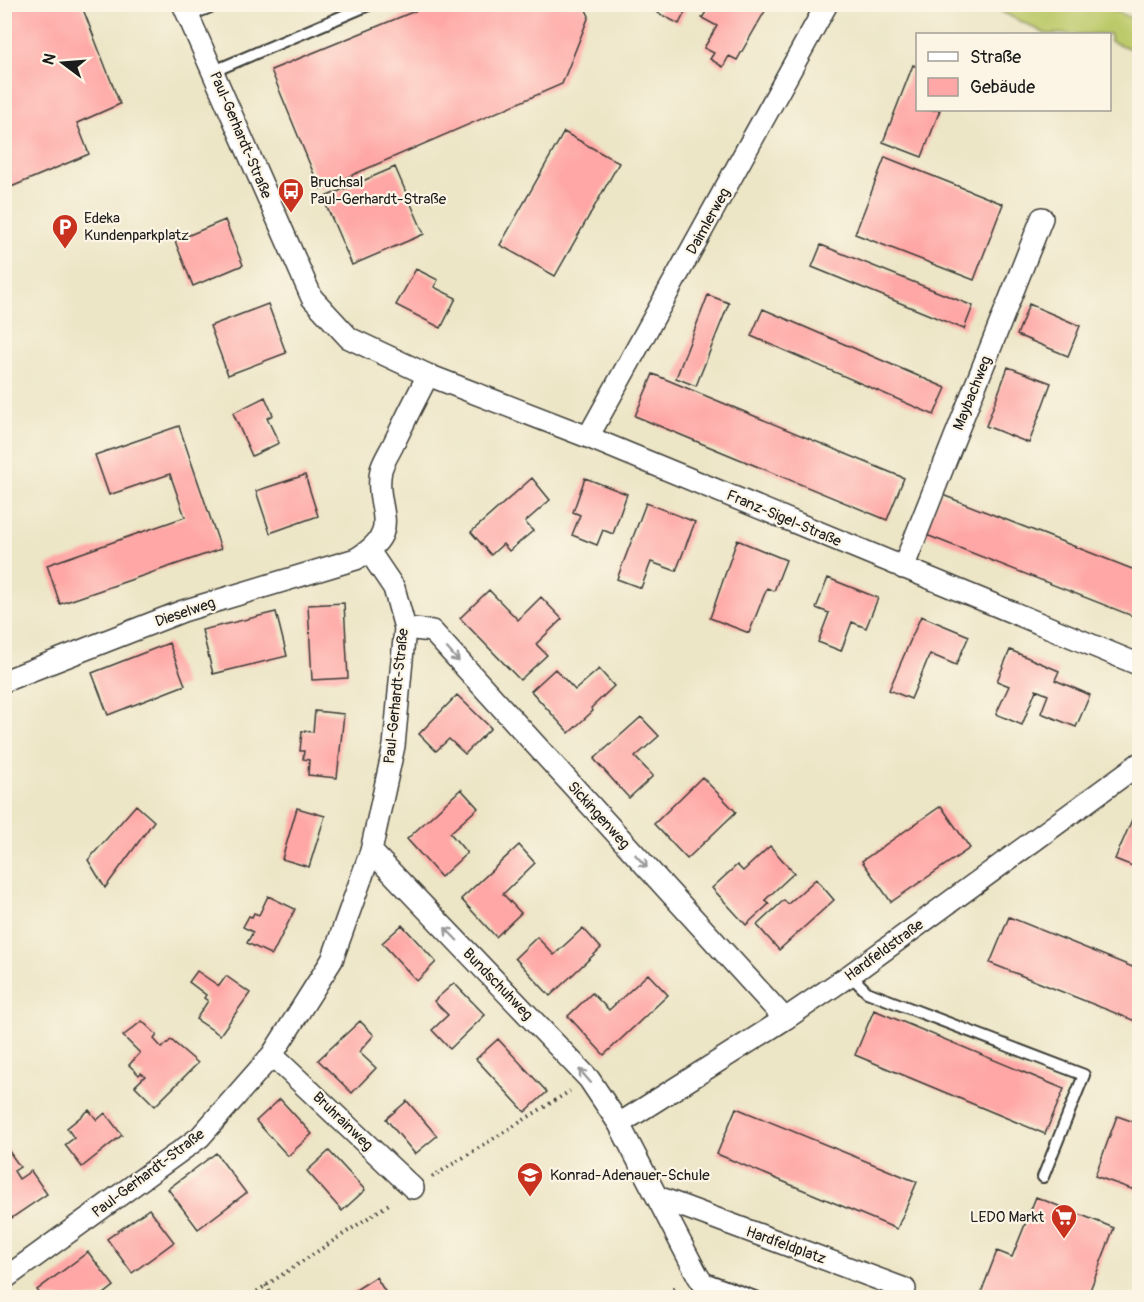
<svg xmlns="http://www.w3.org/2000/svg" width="1144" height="1302" font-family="Pangolin,sans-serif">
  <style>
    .green { fill: #bdca6c; stroke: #6c7344; stroke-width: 1.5 }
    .building { fill: #fea7a6 }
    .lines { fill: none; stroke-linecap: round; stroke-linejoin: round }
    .lane-casing { stroke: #3b3a36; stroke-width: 14 }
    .street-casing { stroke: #3b3a36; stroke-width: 24 }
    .path { stroke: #3b3a36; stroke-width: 4; stroke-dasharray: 1.5 4.5; stroke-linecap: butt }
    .lane { stroke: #fff; stroke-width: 10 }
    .street { stroke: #fff; stroke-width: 21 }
    .rail-casing { stroke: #1c1c1c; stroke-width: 7 }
    .rail { stroke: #fcf5e5; stroke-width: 4.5; stroke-dasharray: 14; stroke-linecap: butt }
    .oneway { stroke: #999 }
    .labels { text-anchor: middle; stroke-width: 4.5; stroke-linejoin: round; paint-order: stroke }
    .street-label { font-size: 15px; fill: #1c1c1c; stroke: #fcf5e5 }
    .poi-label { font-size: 15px; fill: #1c1c1c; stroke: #fcf5e5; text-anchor: start }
  </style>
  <rect width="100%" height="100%" fill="#fcf5e5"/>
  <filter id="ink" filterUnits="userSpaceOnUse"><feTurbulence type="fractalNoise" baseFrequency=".0167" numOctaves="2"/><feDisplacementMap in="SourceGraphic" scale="12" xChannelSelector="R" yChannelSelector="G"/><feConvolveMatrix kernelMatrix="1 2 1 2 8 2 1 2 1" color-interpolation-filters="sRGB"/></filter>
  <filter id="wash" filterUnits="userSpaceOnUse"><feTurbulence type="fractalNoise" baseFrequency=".008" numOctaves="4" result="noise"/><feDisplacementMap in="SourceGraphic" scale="24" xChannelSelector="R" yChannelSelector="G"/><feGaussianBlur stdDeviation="1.35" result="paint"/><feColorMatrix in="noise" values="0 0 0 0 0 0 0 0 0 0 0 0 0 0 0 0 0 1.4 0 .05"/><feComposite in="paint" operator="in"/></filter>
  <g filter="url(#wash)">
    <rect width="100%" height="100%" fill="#ece5c6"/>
    <path class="green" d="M988,5H1100L1139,21V52L1110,41V34H1046Z"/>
    <g id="blocks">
      <path class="building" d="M4,4H81L120,104L77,123L89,154L4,190Z
        M432,4H583L589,16L562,84L320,189L271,70Z
        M655,4H689L679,24L658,13L661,7Z
        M716,4H769L737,60L729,56L723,67L710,59L714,53L704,48L717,26L702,18L709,7L713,10Z
        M913,65L918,67V110H940L922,157L883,142Z
        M564,132L619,163L555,276L500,245Z
        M885,157L1003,204L974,280L855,234Z
        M395,167L424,234L352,265L323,198Z
        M225,220L243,265L193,286L175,241Z
        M821,245L973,306L964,329L812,267Z
        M416,269L438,280L434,287L456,298L441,328L396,305Z
        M708,295L729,303L696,386L676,378Z
        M268,304L286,353L228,375L210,326Z
        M1029,304L1080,326L1068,356L1017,335Z
        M763,309L946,388L934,415L751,336Z
        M1008,367L1051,383L1029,443L986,426Z
        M653,374L904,478L887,520L635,416Z
        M265,397L273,415L267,418L279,443L252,456L233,413Z
        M179,426L221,549L60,604L47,565L185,517L170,474L109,495L95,455Z
        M305,475L318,516L270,533L256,491Z
        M532,478L550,500L525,522L533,531L509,551L503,544L491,555L471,532Z
        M585,478L627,494L613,534L603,530L597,545L572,535L580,515L573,512Z
        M940,494L1140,572V619L924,534Z
        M646,503L695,522L676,571L651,562L641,588L617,579Z
        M737,540L786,560L774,591L767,588L749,633L710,618Z
        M828,578L878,598L866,628L852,622L841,651L818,642L829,613L816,608Z
        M489,590L518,620L541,597L562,619L536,644L547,655L520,680L460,618Z
        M344,603L348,678L312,680L308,605Z
        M276,612L287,656L213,674L202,630Z
        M921,616L969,636L956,665L930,654L911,699L889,690Z
        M169,643L185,685L108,715L92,673Z
        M1010,650L1059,671L1055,680L1090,695L1076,727L1041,713L1048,695L1036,690L1022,725L996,714L1009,686L997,681Z
        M555,669L575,690L599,669L614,686L591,708L593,711L569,733L531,691Z
        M457,695L491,728L465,754L449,739L436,751L419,734Z
        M315,711L344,714L337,778L308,775L309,760L303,759L304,751H300L302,731L313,732Z
        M641,717L659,736L635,757L653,776L629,798L594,759Z
        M702,777L736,812L687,859L654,824Z
        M461,789L478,808L450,833L467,853L441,877L407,839Z
        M136,805L154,821L105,888L88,860Z
        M941,806L970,848L891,902L862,861Z
        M297,808L325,816L309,867L282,859Z
        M1134,815L1140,817V869L1115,859Z
        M519,845L535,863L503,894L521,913L496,937L461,899Z
        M770,846L794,873L765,900L769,904L746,925L712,888L737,865L743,871Z
        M816,879L834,900L779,950L757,925L784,900L788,904Z
        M268,896L295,909L272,955L247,943L253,932L243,927L249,916L252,917L254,913L259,915Z
        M1009,917L1140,970V1023L990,963Z
        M402,925L436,962L417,981L382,943Z
        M583,928L601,948L550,996L515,958L537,937L554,955Z
        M197,971L219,986L226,976L250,993L220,1035L196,1019L208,1001L204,998L206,995L189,982Z
        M648,974L668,995L604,1055L568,1016L592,993L609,1010Z
        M454,983L485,1015L450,1049L432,1030L448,1015L434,1001Z
        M874,1010L1064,1089L1045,1134L855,1055Z
        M142,1021L157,1035L154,1039L162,1048L171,1040L198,1063L155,1106L135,1086L145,1076L141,1073L139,1075L129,1065L140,1053L123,1036Z
        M360,1021L374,1035L359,1052L376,1068L352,1093L318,1060Z
        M498,1039L547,1092L525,1112L476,1059Z
        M280,1099L312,1134L288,1156L256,1121Z
        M407,1101L437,1136L415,1154L386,1119Z
        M736,1108L917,1182L897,1229L717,1154Z
        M89,1110L97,1120L105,1113L122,1135L82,1167L65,1145L74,1138L67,1128Z
        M1117,1116L1140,1124V1192L1095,1176Z
        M4,1144L20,1167L14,1171L19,1179L31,1171L47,1194L4,1223Z
        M329,1151L365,1190L342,1211L307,1171Z
        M216,1153L246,1193L198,1229L168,1189Z
        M1036,1197L1114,1228L1087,1298H979L997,1251L1012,1257Z
        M149,1209L174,1242L132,1273L107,1239Z
        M88,1252L114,1286L99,1298H43L37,1290Z
        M376,1277L389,1298H343Z"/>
    </g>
  </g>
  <g filter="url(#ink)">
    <use href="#blocks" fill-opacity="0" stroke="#3b3a36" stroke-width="1.5"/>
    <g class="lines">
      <g class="lane-casing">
        <path id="lane" d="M188,16L218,4
          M214,71L371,4
          M850,975L867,992L1084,1075L1043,1177
          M704,1278L758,1298"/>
      </g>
      <g class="street-casing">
        <path id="street" d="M183,4L312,298L349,338L428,375L588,437L1140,665
          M588,437L827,4
          M903,568L1042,218
          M405,628L432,631L785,1019
          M4,681L183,611L356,559C406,529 373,511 381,470C383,462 389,453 393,445C404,422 416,398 428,375
          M371,851L589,1079L619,1124L698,1276L713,1298
          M272,1055L413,1188
          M619,1124L785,1019L850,975L1140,763
          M658,1197L905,1289L902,1298
          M4,1279L200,1137L272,1055L332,960L371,851L394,746L405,628L394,588L369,551"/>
      </g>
      <path class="path" d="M432,1177L570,1091
        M266,1285L273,1298
        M247,1298L392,1202
        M657,1298L677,1287"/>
      <use href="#lane" class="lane"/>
      <use href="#street" class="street"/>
      <g class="rail-casing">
        <path id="rail" d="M1129,4L1140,8"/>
      </g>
      <use href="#rail" class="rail"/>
    </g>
    <defs><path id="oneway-shaft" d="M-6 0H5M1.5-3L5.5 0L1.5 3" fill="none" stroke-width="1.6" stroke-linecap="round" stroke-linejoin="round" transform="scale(1.5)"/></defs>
    <g class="oneway">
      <use href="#oneway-shaft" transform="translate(453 655) rotate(48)"/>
      <use href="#oneway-shaft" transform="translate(641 861) rotate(48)"/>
      <use href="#oneway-shaft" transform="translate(451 934) rotate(-134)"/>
      <use href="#oneway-shaft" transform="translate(585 1076) rotate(-131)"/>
    </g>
  </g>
  <defs>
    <g id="bus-pin" transform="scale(1.35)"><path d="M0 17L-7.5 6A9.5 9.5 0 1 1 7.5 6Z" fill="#c8321e" stroke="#fcf5e5"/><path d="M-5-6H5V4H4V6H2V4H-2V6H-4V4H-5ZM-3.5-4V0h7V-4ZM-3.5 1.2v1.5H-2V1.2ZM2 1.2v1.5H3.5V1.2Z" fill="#fff"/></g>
    <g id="parking-pin" transform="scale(1.35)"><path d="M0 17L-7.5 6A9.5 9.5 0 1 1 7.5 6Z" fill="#c8321e" stroke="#fcf5e5"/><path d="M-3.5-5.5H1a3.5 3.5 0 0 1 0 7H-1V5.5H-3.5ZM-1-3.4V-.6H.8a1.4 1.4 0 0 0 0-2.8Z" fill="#fff"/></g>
    <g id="school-pin" transform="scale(1.35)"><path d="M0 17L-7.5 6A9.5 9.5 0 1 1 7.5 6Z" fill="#c8321e" stroke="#fcf5e5"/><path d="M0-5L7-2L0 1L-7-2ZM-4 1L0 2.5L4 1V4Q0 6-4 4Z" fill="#fff"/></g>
    <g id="supermarket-pin" transform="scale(1.35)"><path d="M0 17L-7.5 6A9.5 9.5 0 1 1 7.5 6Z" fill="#c8321e" stroke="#fcf5e5"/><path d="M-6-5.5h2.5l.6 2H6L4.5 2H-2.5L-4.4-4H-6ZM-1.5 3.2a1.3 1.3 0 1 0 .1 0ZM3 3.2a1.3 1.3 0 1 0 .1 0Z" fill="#fff"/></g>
  </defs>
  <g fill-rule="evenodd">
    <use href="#bus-pin" x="291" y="191"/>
    <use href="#parking-pin" x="65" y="227"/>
    <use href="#school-pin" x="530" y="1175"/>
    <use href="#supermarket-pin" x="1064" y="1217"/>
  </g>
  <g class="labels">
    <g class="street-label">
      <text transform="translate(241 135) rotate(67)" y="5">Paul-Gerhardt-Straße</text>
      <text transform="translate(708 221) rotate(-61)" y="5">Daimlerweg</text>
      <text transform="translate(972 393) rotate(-68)" y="5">Maybachweg</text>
      <text transform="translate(784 518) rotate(23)" y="5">Franz-Sigel-Straße</text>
      <text transform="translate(185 612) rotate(-19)" y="5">Dieselweg</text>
      <text transform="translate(396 696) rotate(-84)" y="5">Paul-Gerhardt-Straße</text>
      <text transform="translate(599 815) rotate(48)" y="5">Sickingenweg</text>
      <text transform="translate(884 950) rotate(-36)" y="5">Hardfeldstraße</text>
      <text transform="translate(498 984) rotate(46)" y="5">Bundschuhweg</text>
      <text transform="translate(343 1121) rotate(44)" y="5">Bruhrainweg</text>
      <text transform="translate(148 1173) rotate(-37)" y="5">Paul-Gerhardt-Straße</text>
      <text transform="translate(786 1245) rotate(20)" y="5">Hardfeldplatz</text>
    </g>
    <g class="poi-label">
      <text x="310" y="187">Bruchsal<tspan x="310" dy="17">Paul-Gerhardt-Straße</tspan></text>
      <text x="84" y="223">Edeka<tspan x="84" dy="17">Kundenparkplatz</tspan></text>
      <text x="550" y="1180">Konrad-Adenauer-Schule</text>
      <text x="1044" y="1222" text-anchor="end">LEDO Markt</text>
    </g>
  </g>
  <rect width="1144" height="1302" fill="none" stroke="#fcf5e5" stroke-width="24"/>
  <rect x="916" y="33" width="195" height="78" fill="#fcf5e5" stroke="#a29e95" stroke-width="1.5"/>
  <rect x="928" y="52" width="30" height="9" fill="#ffffff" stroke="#a29e95" stroke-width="1.5"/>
  <text x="970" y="63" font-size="18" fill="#1c1c1c">Straße</text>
  <rect x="928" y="78" width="30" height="18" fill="#fea7a6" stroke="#a29e95" stroke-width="1.5"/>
  <text x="970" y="93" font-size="18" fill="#1c1c1c">Gebäude</text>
  <g transform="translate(63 63) rotate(286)" stroke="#fcf5e5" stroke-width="4.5" paint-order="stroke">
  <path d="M0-4.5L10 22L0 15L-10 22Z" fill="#1c1c1c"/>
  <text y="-9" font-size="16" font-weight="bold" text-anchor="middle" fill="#1c1c1c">N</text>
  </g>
</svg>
